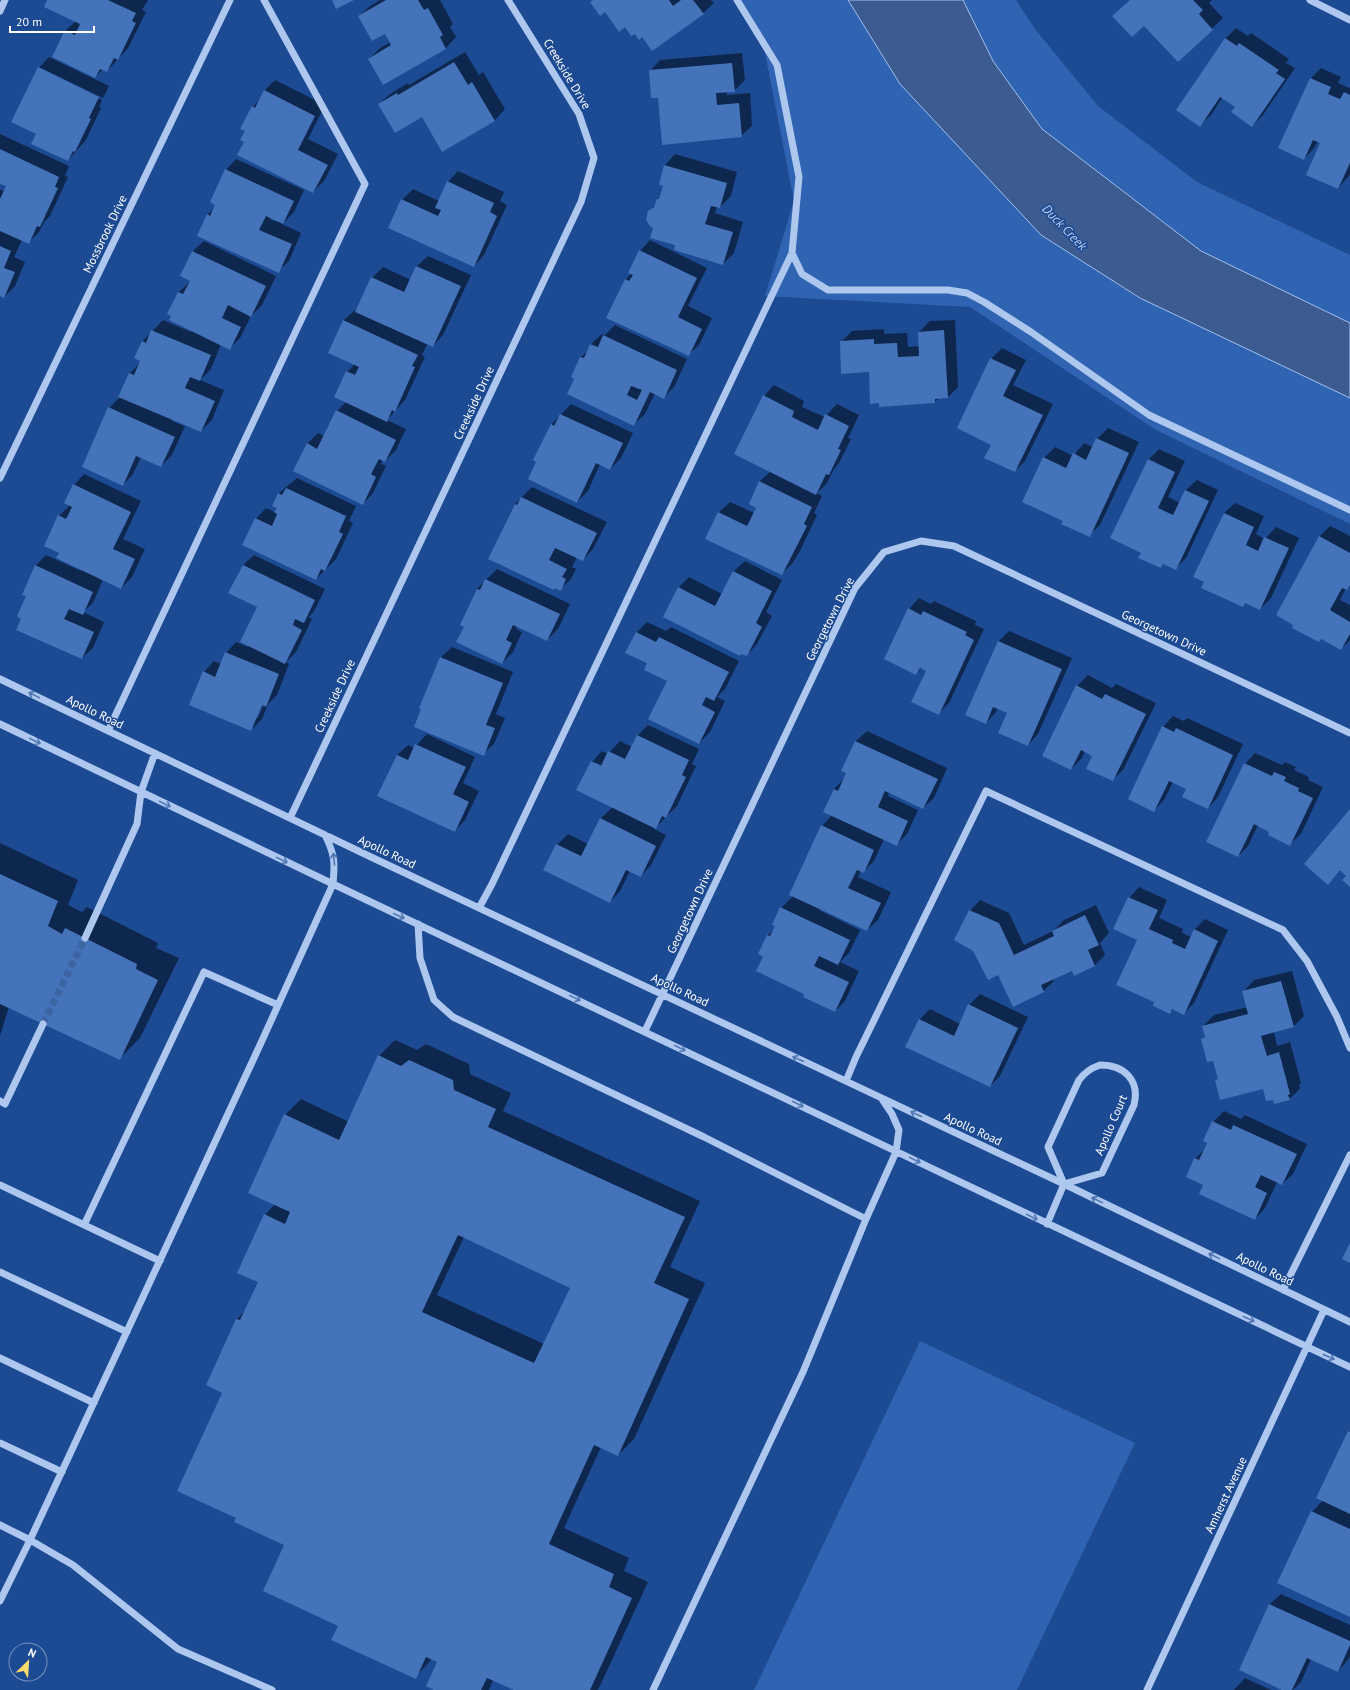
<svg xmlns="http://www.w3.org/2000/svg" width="1350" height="1690" font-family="'PT Sans',sans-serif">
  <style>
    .green { fill: #3063b1 }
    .water { fill: #3b5b91; stroke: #a1c1f0 }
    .shadow { fill: #0007; fill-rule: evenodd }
    .building { fill: #4473ba; fill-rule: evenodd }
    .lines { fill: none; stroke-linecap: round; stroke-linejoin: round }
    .minor-tunnel { stroke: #3e65a3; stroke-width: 7; stroke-dasharray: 7 3.5; stroke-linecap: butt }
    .minor { stroke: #adc7ef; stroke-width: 7 }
    .oneway { stroke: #4f76b3 }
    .labels { text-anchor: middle; stroke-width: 3; stroke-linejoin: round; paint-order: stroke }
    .street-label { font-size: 12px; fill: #fff; stroke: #1c4a93 }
    .water-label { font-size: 13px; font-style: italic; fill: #bad2f5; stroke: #1c4a93 }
  </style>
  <rect width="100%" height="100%" fill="#1c4a93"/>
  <path class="green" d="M739,0H1016L1035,29L1098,106L1197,182L1350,255V524L1156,430L970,307L765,296L794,201L764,48Z
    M920,1341L1135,1443L1017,1690H754Z"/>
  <path class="water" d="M848,0H963L993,61L1042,129L1201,251L1350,323V398L1140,298L1041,235L900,84Z"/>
  <path class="shadow" d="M48,0H148L142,10L146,12L128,48L107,71L103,69L95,77L65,31L76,21Z
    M380,0H440L453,24L450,27L456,37L446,48L383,83L369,59L380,48L391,42L385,33L359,16L370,6Z
    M593,0H711L714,3L703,13L642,36L635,33L625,26Z
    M1131,0H1212L1209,3L1223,18L1178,61Z
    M1236,28L1248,36L1251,33L1289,59L1286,63L1295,68L1263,115L1252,126L1236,107L1222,98L1211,115L1200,125L1225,39Z
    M465,52L479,75L483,72L505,109L495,120L443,151L422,116L379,104L390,94L408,83L409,85Z
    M742,53L745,80L734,91H727V95L750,93L752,126L741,136L659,97L650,71L660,60Z
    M49,57L109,86L103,98L41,68V70L102,100L99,107L101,108L86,140L68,160L37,133L39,68Z
    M1321,68L1341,77L1338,83L1349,88L1350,87V175L1338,188L1321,142L1318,141L1314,148L1304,159L1311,78Z
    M275,80L325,105L308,139L338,154L324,181L313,192L245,141L246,130L253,107L260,99L264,91Z
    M0,134L69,166L65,176L68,177L50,216L44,222L39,232L28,243L22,240L14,257L25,262L15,286L4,297L0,295V190L4,191L7,186L0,182Z
    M675,154L737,172L731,196L720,207L717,206L715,213L743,222L734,253L723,264L676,245L654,227L649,212L656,204L661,196L664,185H660L665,165Z
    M236,159L304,190L294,212L282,224L301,233L289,261L278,271L207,215L216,207L226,170ZM270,217L278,221L277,222L270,219Z
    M458,171L504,192L500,201L507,205L484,255L474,266L402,200L413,189L439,201L448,182Z
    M650,240L707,268L688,306L712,318L699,345L688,355L608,318L626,279L632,273L640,251Z
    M204,241L276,276L262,305L251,316L240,338L230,348L221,344L211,369L200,380L224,390L212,420L201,431L173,419L172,421L185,426L172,455L161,466L141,457L133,474L123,485L109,408L120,397L130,373L140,363L142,342L163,320L191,332L179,292L190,282L193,251Z
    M428,256L471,275L443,335L433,346L428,343L422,355L425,357L405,400L387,420L406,429L396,450L385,461L383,460L381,464L386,466L373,493L363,504L307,444L318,433L324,436L337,411L346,402L347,372L355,364L329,352L344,320L355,310L357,311L372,278L383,267L411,280L417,266Z
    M955,320L958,387L948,397L939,398L935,402L869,371L841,342L852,331L884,329V334L907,333L908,347L920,346L919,332L930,321Z
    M615,325L687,359L674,387L664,397L655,393L645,414L634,424L572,377L581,357L589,350L591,344L602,334L605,335Z
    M1002,348L1026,360L1013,385L1053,404L1025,461L1015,471L992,444L991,359Z
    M774,385L804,401L802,407L825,417L837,404L859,415L848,438L851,439L839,463L834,469L827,483L817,493L822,496L814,513L817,515L800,551L792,564L781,574L707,539L719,512L730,502L754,513L757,507L750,504L760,481L771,471L764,396Z
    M571,404L633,433L621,458L610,469L600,464L588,491L577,502L552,424Z
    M1108,428L1139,442L1100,525L1089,535L1064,520L1044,458L1055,447L1073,456L1084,443L1093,447L1097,439Z
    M1159,449L1185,461L1168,497L1180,503L1186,490L1197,480L1218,490L1186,558L1176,568L1165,563L1161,567L1142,552L1149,459Z
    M84,474L141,501L123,539L145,549L132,577L121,588L103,579L93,603L83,612L104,622L93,648L82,658L23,618L35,566L46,555L81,571L82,569L60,552L45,546L59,516L70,505L74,485Z
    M297,478L356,506L349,521L353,523L336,559L316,579L256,519L266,508L275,512L278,507V494Z
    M532,487L607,522L593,549L583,560L577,557L572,567L576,569L571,579L560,589L489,558L515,504Z
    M1235,503L1264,516L1256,534L1265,539L1276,527L1299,538L1271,598L1260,609L1246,602L1243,606L1224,513Z
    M1330,526L1350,536V586L1347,589L1346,588L1340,600L1350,605V640L1341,649L1277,615L1320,536Z
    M254,555L325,589L314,611L309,617L312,619L296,652L286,662L289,664L277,695L268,704L262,719L251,730L204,672L214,661L221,664L226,653L236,642L248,647L249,645L258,607L243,565ZM263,700L265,701L258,718H255Z
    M745,561L782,580L766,612L772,616L757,644L747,655L678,588L689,577L722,594L734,571Z
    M497,569L570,604L558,629L547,640L517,626L516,629L522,632L513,652L502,663L465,626L477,589Z
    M919,598L931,604L934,601L976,621L975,625L984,629L949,703L938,714L927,670L922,668L916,674L909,609Z
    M647,622L666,631L671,627L739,661L725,689L717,697L725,701L710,732L699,743L668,681L648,663L637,632Z
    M1009,631L1072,658L1038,734L1028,745L1008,712L998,708L996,712L986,723L967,714L999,641Z
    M452,647L513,672L496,714L505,718L494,744L483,754L441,657Z
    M1088,675L1112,688L1116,684L1156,703L1123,770L1112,780L1093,756L1085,751L1082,758L1071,769L1077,686Z
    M1173,716L1184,721L1187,718L1243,744L1218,797L1208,808L1188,788L1173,782L1164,800L1154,810L1163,727Z
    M648,725L699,749L692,764L696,766L677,806L654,829L666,835L651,865L641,876L630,871L620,891L610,902L557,845L568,834L588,844L601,818L613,807L592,762L602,751L608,754L620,741L632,747L638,735ZM594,762L606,767L605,769L594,764Z
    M867,731L947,768L934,798L923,808L889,792L888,796L918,810L907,834L896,845L884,839L874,861L863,872L861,871L858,877L891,892L878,920L867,930L820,909L819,910L860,930L849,953L840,962L859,971L845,1001L835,1011L805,993L764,956L768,935L775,929L781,908L793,896L822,826L832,815L834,789L843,780L847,773L856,741Z
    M427,734L475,757L463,783L479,791L465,820L455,831L397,755L408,745L414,748Z
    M1255,753L1282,765L1285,762L1296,767L1294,770L1309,777L1308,780L1323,787L1301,834L1290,844L1271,831L1258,825L1248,846L1238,856L1245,764Z
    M0,843L78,880L68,905L82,912L87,907L158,943L156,948L179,958L140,1038L119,1059L9,1007L0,1036Z
    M1139,887L1167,900L1159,918L1183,929L1182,933L1191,937L1194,930L1205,919L1228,930L1194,1003L1183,1014L1173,1009L1170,1012L1156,1001L1138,939L1129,898Z
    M980,900L1009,913L1024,945L1053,931L1064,920L1096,905L1109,933L1100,943L1105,955L1095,965L1075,975L1072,970L1053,979L1054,981L1043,991L970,911Z
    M1292,971L1304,1016L1293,1027L1274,1032L1277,1046L1290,1042L1301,1083L1299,1084L1300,1089L1289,1099H1274L1263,1088L1216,1081L1219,1078L1214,1059L1202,1039L1206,1036L1203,1026L1214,1015L1248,1007L1244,991L1254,980Z
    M980,994L1028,1017L1000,1076L990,1086L919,1020L930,1009L960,1024L969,1005Z
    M395,1040L417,1050L426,1044L469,1064L470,1074L511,1093L503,1111L700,1201L670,1267L705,1283L634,1439L618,1455L601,1447L564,1528L629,1558L624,1571L648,1582L598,1690H516L493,1680L489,1690H436L438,1662L432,1659L415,1677L339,1625L285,1544L237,1517L224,1392L237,1319L246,1310L259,1282L265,1215L275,1204L285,1115L301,1099L349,1122L379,1056ZM464,1237L571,1287L544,1344L437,1295Z
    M1224,1111L1241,1119L1245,1115L1307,1144L1293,1174L1282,1184L1277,1182L1265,1208L1255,1219L1204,1185L1195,1159L1205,1149L1213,1122Z
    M1350,1430V1616L1312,1512L1323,1500Z
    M1281,1594L1350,1625V1657L1348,1660L1338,1671L1311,1659L1301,1682L1293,1690H1284L1270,1604Z
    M1245,1678L1271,1690H1234Z"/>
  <path class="building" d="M47,0H108L136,13L132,21L136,23L118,60L114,58L107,72L100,69L95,78L52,57L65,30L75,35L80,24L44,7Z
    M332,0H354L336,9Z
    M386,0H418L424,10L428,8L443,35L440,37L446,49L383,85L368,59L391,45L385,34L372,41L358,16Z
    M593,0H669L673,6L681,0H693L704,14L652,51L642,37L639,40L635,34L631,36L625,27L619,32L605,12L600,16L590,2Z
    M1130,0H1193L1203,10L1199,14L1213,30L1178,62L1144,26L1132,37L1112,16Z
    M1225,38L1237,46L1239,43L1279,70L1276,73L1285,79L1252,127L1231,112L1235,107L1220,97L1200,127L1176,110Z
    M454,62L468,85L472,82L495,121L442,152L422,117L395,133L378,104L397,93L398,95Z
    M732,63L735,92L716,93L717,105L739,103L742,137L662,145L658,98H651L649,70Z
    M38,67L99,97L89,118L91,119L75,152L73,151L68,161L31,144L36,134L11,122Z
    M1310,78L1331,87L1328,94L1340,99L1344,92L1350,95V163L1338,189L1306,175L1320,143L1313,140L1304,160L1278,148Z
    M264,90L315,116L298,150L328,165L313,193L237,155L244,142L240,140L245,131L240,129L252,106L255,108Z
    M0,149L59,177L55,187L58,188L40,227L37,226L29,244L0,231V199L6,186L0,184Z
    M664,165L727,183L720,208L711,206L705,224L733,232L723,265L674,250L675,245L650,238L653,228L650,226L646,220L648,211L654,207L657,199H659L663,186L659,185Z
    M225,169L294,201L283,224L266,216L259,230L292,244L279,273L197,236L207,214L210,216L215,205L210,202Z
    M447,181L494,203L490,212L497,216L474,267L388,228L401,199L438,216L441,210L435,208Z
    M0,246L11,251L4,268L15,272L4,298L0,296Z
    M639,250L697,278L678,317L702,329L689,356L606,318L625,279L629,281L633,275L628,273Z
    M192,251L266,286L251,317L228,305L222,318L241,327L230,350L169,320L171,316L167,314L178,292L183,294L190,281L180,276Z
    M416,266L461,286L433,347L355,312L371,277L404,292Z
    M343,320L418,355L412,366L415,367L395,412L392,410L387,422L334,397L346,371L355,375L359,367L328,353Z
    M151,330L211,355L200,381L190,377L185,388L215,401L201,432L118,397L129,373L134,375L140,361L134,358L142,341L146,343Z
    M944,330L948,398L935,399V403L879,407V403L870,404L869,372L841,374L840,341L874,339V344L897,343L898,357L919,356L918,332Z
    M603,335L677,370L664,399L650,392L634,426L567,394L574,379L571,377L580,357L584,358L590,344L598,347ZM631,386L642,390L637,400L627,395Z
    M990,358L1016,370L1003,396L1043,415L1015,472L984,458L991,445L957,428Z
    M763,395L794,411L792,417L818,430L825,414L849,426L838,449L841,450L829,475L826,474L816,495L734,454Z
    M108,407L175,437L161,467L136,456L123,486L82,467Z
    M336,410L396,440L385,462L379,459L371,474L376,477L363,505L293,471L307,443L317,449Z
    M560,414L623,443L610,470L596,463L577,503L528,479L536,462L533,460L551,424L554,426Z
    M1096,438L1129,453L1090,537L1061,524L1063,521L1022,502L1043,457L1066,468L1073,453L1086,460Z
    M1148,459L1175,472L1158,508L1173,515L1185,490L1209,501L1176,570L1163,564L1161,568L1138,558L1141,553L1110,538Z
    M759,481L812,507L804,524L807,526L782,575L705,539L718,512L747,526L756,508L749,504Z
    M73,484L131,512L113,549L135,559L121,589L56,558L59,553L44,546L58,515L66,519L72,507L64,503Z
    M286,488L346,516L339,532L343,534L325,571L321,569L316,580L242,545L255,518L272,526L277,514L274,512L277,508L272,506L278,493L282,495Z
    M521,497L597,533L583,561L555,548L549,560L567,569L562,577L566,579L561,591L555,588L554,590L488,559L515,504L517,505Z
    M1224,513L1254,527L1246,545L1258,551L1264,537L1289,548L1260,610L1245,603L1243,607L1201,588L1204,582L1193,577Z
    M1319,536L1350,553V585L1347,590L1342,588L1330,610L1350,622V634L1341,650L1321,639L1319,642L1292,628L1293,625L1276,615Z
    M35,565L93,592L83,615L69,609L64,619L94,632L82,659L16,630L21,619L17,616L26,596L22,595Z
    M243,565L315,600L304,623L295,619L293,625L302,630L285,664L240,642L257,607L228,593Z
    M733,571L772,591L756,623L762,627L747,656L741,654L740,656L663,617L678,587L715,606Z
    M485,579L560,614L547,641L513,625L506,640L512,643L502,664L456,642L464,627L460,625L477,589L480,590Z
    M908,608L921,615L923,611L967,632L965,635L974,640L939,715L911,702L926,671L920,668L916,675L884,659Z
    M636,632L656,642L659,637L729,672L714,701L706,697L702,705L715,712L699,744L648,719L667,681L644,670L647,663L625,653Z
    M998,641L1062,669L1028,746L998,733L1007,713L993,707L986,724L965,715Z
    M225,652L279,674L266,707L262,705L251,731L189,705L203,671L215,677Z
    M440,657L503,683L486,725L495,728L484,756L414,727L421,709L419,708Z
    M1076,685L1102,699L1105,694L1146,714L1113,781L1086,769L1092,756L1081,750L1071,770L1042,756Z
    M1162,726L1174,732L1176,728L1233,755L1208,809L1182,797L1186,789L1169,781L1154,812L1128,799Z
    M637,735L689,760L682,775L686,777L666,818L662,816L656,829L576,790L591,761L601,766L608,751L625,759Z
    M855,741L938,779L923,809L885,791L878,807L908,821L897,846L823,812L834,789L838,791L846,773L841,771Z
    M415,744L466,767L453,794L469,802L455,832L377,796L397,755L408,760Z
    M1244,763L1272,776L1274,772L1286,777L1284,781L1299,788L1298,791L1313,798L1290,846L1268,835L1269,832L1254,824L1238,857L1206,842Z
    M1350,809V887L1342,880L1346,876L1340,870L1328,885L1304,864Z
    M600,818L656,846L641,877L626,870L610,903L543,870L556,844L581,856Z
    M821,825L874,850L864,873L857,870L848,888L881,903L867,931L789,895Z
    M0,874L58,901L48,926L62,934L65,928L137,964L136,969L158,980L120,1060L0,1004Z
    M1128,897L1158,910L1149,929L1173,940L1172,943L1185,949L1194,929L1218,941L1184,1015L1172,1009L1170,1014L1153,1006L1154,1002L1116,985L1137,940L1113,929Z
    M780,907L850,940L838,965L819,956L814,966L849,982L835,1012L803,997L804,994L756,971L763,957L758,954L767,935L770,936L775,926L772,925Z
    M969,910L999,923L1014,955L1054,936L1052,931L1085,915L1099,945L1088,950L1095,966L1074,976L1072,971L1041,985L1044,992L1013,1007L998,975L988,980L973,951L954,940Z
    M1281,981L1294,1027L1261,1036L1267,1056L1279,1052L1290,1094L1288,1095L1290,1100L1274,1104L1273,1100L1266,1101L1263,1089L1220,1100L1215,1080L1218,1079L1213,1061L1207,1062L1201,1039L1205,1037L1202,1026L1248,1014L1242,991Z
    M968,1004L1018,1028L990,1087L905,1047L919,1019L954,1036Z
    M378,1055L401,1066L409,1060L453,1080L454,1090L496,1109L488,1127L685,1217L654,1283L689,1299L618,1456L594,1445L549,1544L614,1574L609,1587L632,1598L590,1690H514L487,1678L481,1690H434L426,1686L437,1662L426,1657L416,1679L331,1640L338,1626L263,1591L284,1545L234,1522L236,1518L177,1491L222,1393L206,1385L236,1319L240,1320L258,1282L237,1273L264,1214L285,1224L290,1212L248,1193L284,1114L339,1140ZM458,1235L570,1288L534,1363L422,1312Z
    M1212,1121L1231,1130L1233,1125L1297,1154L1282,1185L1261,1175L1255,1187L1267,1193L1255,1220L1199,1194L1203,1185L1186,1177L1194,1158L1199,1160L1207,1143L1203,1141Z
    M1350,1243V1263L1342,1259Z
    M1348,1431L1350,1432V1514L1316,1498Z
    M1311,1511L1350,1529V1617L1277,1583Z
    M1269,1604L1350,1641V1645L1338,1672L1307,1658L1292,1690H1282L1239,1670Z"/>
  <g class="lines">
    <path class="minor-tunnel" d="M43,1024L85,938"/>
    <path class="minor" d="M737,0L777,65L799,177L792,253L802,274L828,290H948L967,293L984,302L1031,332L1149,415L1350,510
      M1310,0L1350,20
      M0,11L5,0
      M0,478L230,0
      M0,679L371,857L1064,1184L1350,1322
      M0,724L333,884L1350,1367
      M108,731L365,184L264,0
      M290,818L581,202L594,158L579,114L508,0
      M479,908L492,884L792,253
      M418,924L420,958L434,1000L453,1017L704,1137L866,1219
      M85,938L137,824L141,792L155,753
      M645,1031L855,588L884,552L921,541L954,546L1350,733
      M1100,1065C1125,1065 1140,1081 1134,1105L1102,1173L1064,1184L1048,1147L1079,1080C1085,1072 1091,1068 1100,1065Z
      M846,1081L856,1057L986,791L1283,930L1307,961L1337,1017L1350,1048
      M0,1101L5,1104L43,1024
      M0,1185L160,1261
      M1047,1224L1064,1184
      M84,1225L204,972L278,1005
      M0,1272L127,1332
      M1283,1290L1350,1155
      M0,1358L94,1403
      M0,1443L62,1472
      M0,1525L30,1540L0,1601
      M272,1690L178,1649L73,1565L30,1540L260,1045L333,884C335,862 335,855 325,835
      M653,1690L803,1372L866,1219L896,1152L899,1130L892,1114L882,1099
      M1147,1690L1324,1310"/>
  </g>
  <defs><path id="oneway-shaft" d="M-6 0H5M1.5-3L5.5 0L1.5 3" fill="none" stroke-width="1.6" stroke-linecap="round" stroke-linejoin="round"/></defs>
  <g class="oneway">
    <use href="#oneway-shaft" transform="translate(34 695) rotate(-154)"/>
    <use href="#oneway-shaft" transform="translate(35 741) rotate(26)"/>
    <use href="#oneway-shaft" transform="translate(165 804) rotate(26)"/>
    <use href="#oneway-shaft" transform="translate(334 859) rotate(-95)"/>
    <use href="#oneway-shaft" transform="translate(282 860) rotate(26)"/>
    <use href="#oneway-shaft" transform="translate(399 916) rotate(25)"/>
    <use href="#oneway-shaft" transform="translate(575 998) rotate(25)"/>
    <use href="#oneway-shaft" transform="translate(680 1048) rotate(26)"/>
    <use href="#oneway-shaft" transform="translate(798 1059) rotate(-155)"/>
    <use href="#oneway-shaft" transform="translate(798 1104) rotate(26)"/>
    <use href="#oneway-shaft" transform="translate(916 1114) rotate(-155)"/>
    <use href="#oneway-shaft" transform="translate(915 1160) rotate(26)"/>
    <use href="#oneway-shaft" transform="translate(1097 1200) rotate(-154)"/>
    <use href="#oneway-shaft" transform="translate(1032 1217) rotate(26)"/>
    <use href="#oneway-shaft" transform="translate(1214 1256) rotate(-154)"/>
    <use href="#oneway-shaft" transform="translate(1249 1319) rotate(25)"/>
    <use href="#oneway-shaft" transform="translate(1329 1357) rotate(25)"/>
  </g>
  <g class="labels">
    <g class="street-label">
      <text transform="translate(567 74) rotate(59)" y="4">Creekside Drive</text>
      <text transform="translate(105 234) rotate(-64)" y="4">Mossbrook Drive</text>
      <text transform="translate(474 403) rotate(-65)" y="4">Creekside Drive</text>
      <text transform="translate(830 619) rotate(-63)" y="4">Georgetown Drive</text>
      <text transform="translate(1164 633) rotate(25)" y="4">Georgetown Drive</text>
      <text transform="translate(335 696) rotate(-65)" y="4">Creekside Drive</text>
      <text transform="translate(95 712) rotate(26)" y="4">Apollo Road</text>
      <text transform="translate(387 852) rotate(25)" y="4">Apollo Road</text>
      <text transform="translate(690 911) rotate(-65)" y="4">Georgetown Drive</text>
      <text transform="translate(680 990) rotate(25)" y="4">Apollo Road</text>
      <text transform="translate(1111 1125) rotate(-67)" y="4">Apollo Court</text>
      <text transform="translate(973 1129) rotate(25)" y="4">Apollo Road</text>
      <text transform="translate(1265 1269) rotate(26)" y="4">Apollo Road</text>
      <text transform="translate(1226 1495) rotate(-65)" y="4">Amherst Avenue</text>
    </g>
    <g class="water-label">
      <text transform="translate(1065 227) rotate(46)" y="5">Duck Creek</text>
    </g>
  </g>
  <g transform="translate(28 1662) rotate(25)"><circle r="19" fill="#1c4a93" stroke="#7792be"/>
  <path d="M0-3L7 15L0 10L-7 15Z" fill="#fedc6c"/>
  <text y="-6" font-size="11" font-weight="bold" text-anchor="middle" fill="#ffffff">N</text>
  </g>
  <path d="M10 26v6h84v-6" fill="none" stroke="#ffffff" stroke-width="2"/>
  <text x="16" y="26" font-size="12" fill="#ffffff" stroke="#1c4a93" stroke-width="3" paint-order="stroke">20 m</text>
</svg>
